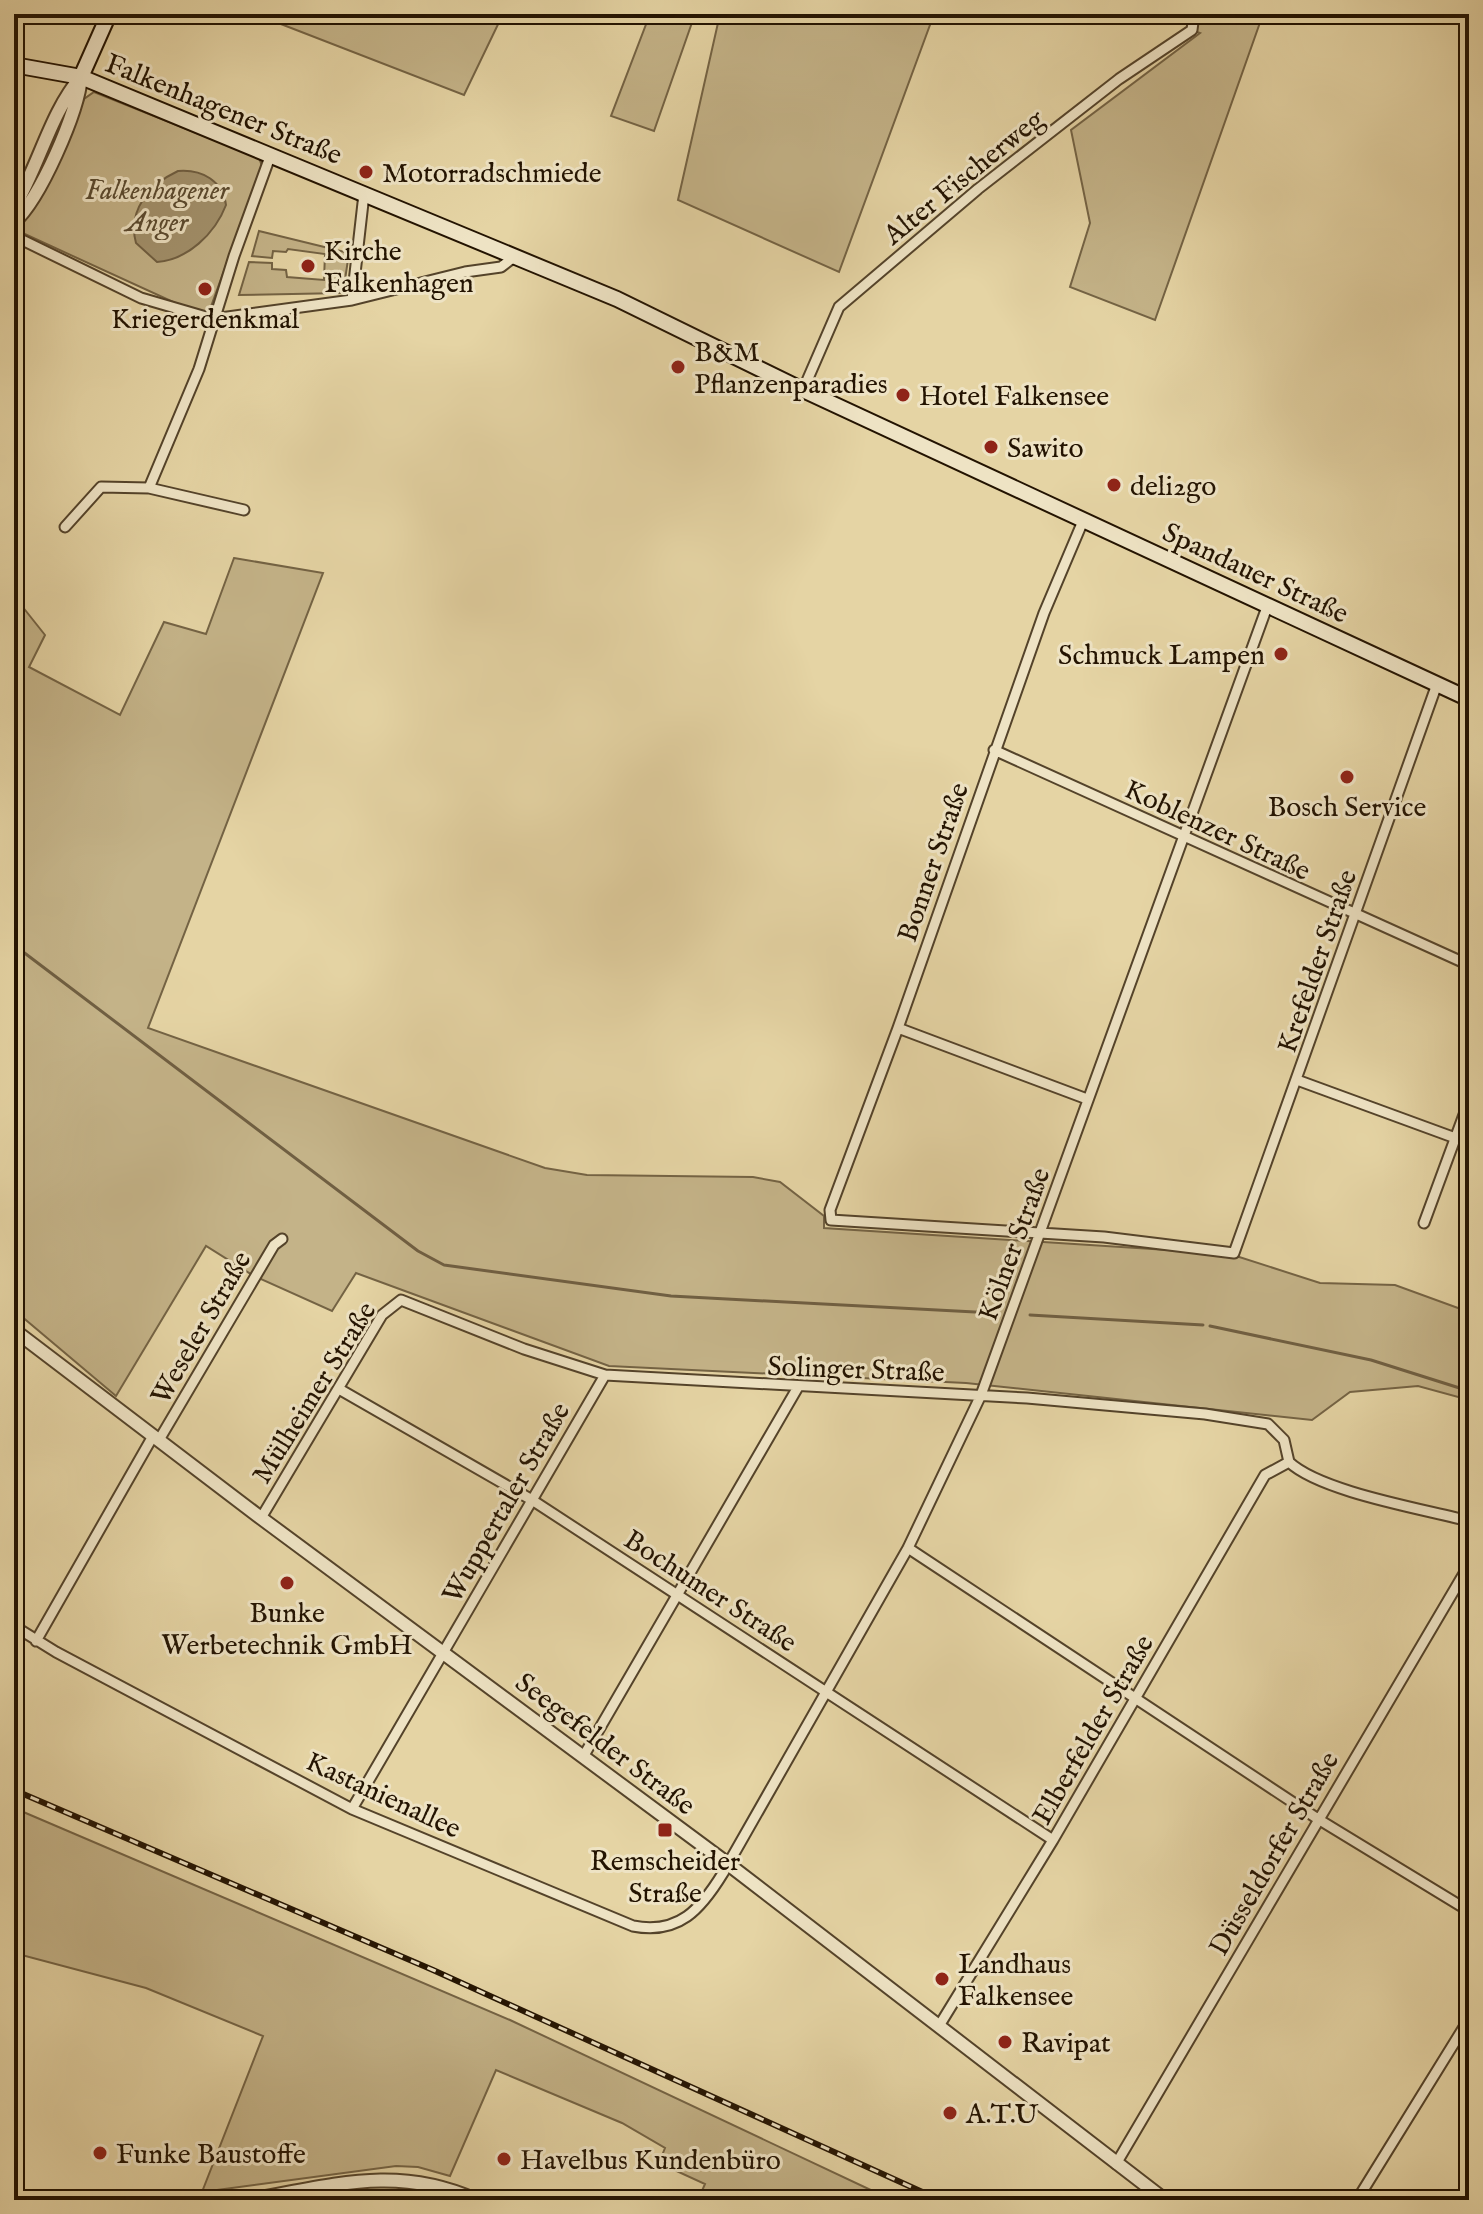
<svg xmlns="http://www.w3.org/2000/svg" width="1483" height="2214" font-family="'IM FELL English',serif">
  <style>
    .green { fill: #c4b388; stroke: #746344; stroke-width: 2 }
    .water { fill: #a3926d; stroke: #705f42; stroke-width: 2 }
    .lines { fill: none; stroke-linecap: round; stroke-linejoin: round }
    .stream { stroke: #705f42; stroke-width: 3 }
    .minor-casing { stroke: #54432a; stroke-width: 13 }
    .tertiary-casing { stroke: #54432a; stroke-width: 16 }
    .secondary-casing { stroke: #231301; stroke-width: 18 }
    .minor { stroke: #eee3c4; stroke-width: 9 }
    .tertiary { stroke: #eee3c4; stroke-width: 12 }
    .secondary { stroke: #eee3c4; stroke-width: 14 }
    .rail-casing { stroke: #231301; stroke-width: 6 }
    .rail { stroke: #eee3c4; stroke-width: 3; stroke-dasharray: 9; stroke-linecap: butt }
    .poi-dot { fill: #8f2418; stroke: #eee3c4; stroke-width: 3 }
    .labels { text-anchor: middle; stroke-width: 6; stroke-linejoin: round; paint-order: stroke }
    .street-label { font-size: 28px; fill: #231301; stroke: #eee3c4 }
    .poi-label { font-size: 28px; fill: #231301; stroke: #eee3c4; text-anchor: start }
    .park-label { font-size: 28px; font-style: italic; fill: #5b4b30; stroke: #eee3c4 }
  </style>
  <rect width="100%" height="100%" fill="#e5d4a4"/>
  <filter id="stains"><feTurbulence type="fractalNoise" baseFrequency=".0025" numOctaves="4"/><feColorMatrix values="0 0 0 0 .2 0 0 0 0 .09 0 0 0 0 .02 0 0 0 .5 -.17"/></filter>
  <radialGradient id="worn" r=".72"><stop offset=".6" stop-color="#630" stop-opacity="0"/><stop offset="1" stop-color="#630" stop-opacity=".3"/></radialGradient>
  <path class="green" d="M255,14H503L464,95Z
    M650,14H695L654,131L611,116Z
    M720,14H934L839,272L678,200Z
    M1194,14H1263L1155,320L1070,287L1090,223L1071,130L1200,33L1192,30Z
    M94,92L259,158L262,166L209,312H195L16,230L50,181L84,99Z
    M259,231L349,253L343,293L239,295L249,262L272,263V269L286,270L287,277L324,280L325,254L288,249L286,252L273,251L272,258L252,256Z
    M234,558L323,573L148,1028L545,1168L587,1175L753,1177L780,1182L824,1216V1228L1230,1254L1320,1283L1395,1285L1469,1312V1400L1418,1386L1350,1392L1312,1420L966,1383L609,1366L356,1273L332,1311L254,1276L206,1246L116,1396L14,1310V596L45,635L29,667L120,715L164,622L206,634Z
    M14,1808L510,2020L892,2200H698L705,2184L659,2163L665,2148L622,2123L496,2070L450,2176L418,2167L396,2166L202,2192L263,2036L146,1988L14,1953Z"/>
  <path class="water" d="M178,171C202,169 223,181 226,205C215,234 187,260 157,262L136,243C127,210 150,184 178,171Z"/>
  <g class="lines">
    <path class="stream" d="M14,945L418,1251L444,1265L671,1296L994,1313
      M1030,1315L1203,1325
      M1210,1326L1371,1360L1469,1391"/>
    <g class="minor-casing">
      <path id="minor" d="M14,236L141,298L213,319L352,300L465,272L501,267L514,257
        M352,300L364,194
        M803,390L839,307L978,189L1119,79L1192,30L1194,14
        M149,488L199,369L234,256L271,154
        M1083,521L1044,613L898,1028L830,1210L831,1220L1104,1237L1234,1253L1437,684
        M65,527L101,487L149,488L244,510
        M994,750L1469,965
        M898,1028L1087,1099
        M1297,1080L1469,1143
        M1424,1223L1469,1101
        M14,1346L22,1336
        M339,1389L532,1500L1053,1840
        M159,1440L274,1245L282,1239
        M1289,1462C1321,1492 1424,1509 1469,1521
        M261,1518L382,1315L401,1300L524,1349L605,1375L1027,1398L1205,1414L1268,1424L1284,1440L1289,1462
        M908,1548L1318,1819L1469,1911
        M14,1626L56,1652L352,1809L633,1926C679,1935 701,1909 723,1873L908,1548L981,1395L1267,607
        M36,1641L153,1436
        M583,1757L798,1387
        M352,1809L605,1375
        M939,2026L1053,1840L1265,1475L1289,1462
        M1116,2164L1469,1565
        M1357,2200L1469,2019"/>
    </g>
    <g class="tertiary-casing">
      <path id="tertiary" d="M14,207C39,166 50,113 81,77
        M14,222C40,199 78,112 81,77
        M14,1330L261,1518L728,1864L1165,2200
        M248,2200C331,2186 396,2164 476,2200"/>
    </g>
    <g class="secondary-casing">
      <path id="secondary" d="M14,65L81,77L617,299L803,390L1469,699
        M81,77L109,14"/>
    </g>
    <use href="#minor" class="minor"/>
    <use href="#tertiary" class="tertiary"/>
    <use href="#secondary" class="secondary"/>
    <g class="rail-casing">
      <path id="rail" d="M14,1790L433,1970L940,2200"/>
    </g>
    <use href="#rail" class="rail"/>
  </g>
  <g class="poi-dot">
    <circle cx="366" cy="172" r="8"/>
    <circle cx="308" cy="266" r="8"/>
    <circle cx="205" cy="289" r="8"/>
    <circle cx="678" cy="367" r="8"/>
    <circle cx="903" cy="395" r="8"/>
    <circle cx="991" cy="447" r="8"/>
    <circle cx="1114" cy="485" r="8"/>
    <circle cx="1281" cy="654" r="8"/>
    <circle cx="1347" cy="777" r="8"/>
    <circle cx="287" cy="1583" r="8"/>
    <rect x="657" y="1822" width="16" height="16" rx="4"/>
    <circle cx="942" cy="1979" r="8"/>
    <circle cx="1005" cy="2042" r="8"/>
    <circle cx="950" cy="2113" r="8"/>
    <circle cx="100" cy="2153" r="8"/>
    <circle cx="504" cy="2159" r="8"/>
  </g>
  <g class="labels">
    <g class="street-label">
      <text transform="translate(224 108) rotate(22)" y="10">Falkenhagener Straße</text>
      <text transform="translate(963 176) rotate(-39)" y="10">Alter Fischerweg</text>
      <text transform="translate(1256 572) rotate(25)" y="10">Spandauer Straße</text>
      <text transform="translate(1218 829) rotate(25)" y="10">Koblenzer Straße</text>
      <text transform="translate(932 862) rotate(-71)" y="10">Bonner Straße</text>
      <text transform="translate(1316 961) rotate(-71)" y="10">Krefelder Straße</text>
      <text transform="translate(1013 1244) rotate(-70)" y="10">Kölner Straße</text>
      <text transform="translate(200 1327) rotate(-60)" y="10">Weseler Straße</text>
      <text transform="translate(856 1368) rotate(2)" y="10">Solinger Straße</text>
      <text transform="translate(313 1392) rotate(-58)" y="10">Mülheimer Straße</text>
      <text transform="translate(505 1502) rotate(-60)" y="10">Wuppertaler Straße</text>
      <text transform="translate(711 1590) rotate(33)" y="10">Bochumer Straße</text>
      <text transform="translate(1092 1729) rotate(-60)" y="10">Elberfelder Straße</text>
      <text transform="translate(606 1743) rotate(37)" y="10">Seegefelder Straße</text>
      <text transform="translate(384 1794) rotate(25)" y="10">Kastanienallee</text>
      <text transform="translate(1273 1853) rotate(-60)" y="10">Düsseldorfer Straße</text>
    </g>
    <g class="poi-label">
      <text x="382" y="182">Motorradschmiede</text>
      <text x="324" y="260">Kirche<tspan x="324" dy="32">Falkenhagen</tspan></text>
      <text x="205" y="328" text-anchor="middle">Kriegerdenkmal</text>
      <text x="694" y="361">B&amp;M<tspan x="694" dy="32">Pflanzenparadies</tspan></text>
      <text x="919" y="405">Hotel Falkensee</text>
      <text x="1007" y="457">Sawito</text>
      <text x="1130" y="495">deli2go</text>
      <text x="1265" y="664" text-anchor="end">Schmuck Lampen</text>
      <text x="1347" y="816" text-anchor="middle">Bosch Service</text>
      <text x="287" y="1622" text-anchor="middle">Bunke<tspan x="287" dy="32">Werbetechnik GmbH</tspan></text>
      <text x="665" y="1870" text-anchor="middle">Remscheider<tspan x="665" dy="32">Straße</tspan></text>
      <text x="958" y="1973">Landhaus<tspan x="958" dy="32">Falkensee</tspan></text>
      <text x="1021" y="2052">Ravipat</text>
      <text x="966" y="2123">A.T.U</text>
      <text x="116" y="2163">Funke Baustoffe</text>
      <text x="520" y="2169">Havelbus Kundenbüro</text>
    </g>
    <g class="park-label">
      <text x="157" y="199">Falkenhagener<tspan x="157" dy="32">Anger</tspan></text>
    </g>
  </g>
  <rect width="1483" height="2214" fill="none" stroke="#e5d4a4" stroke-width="48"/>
  <rect x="16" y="16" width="1451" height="2182" fill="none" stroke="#231301" stroke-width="4"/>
  <rect x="24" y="24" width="1435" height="2166" fill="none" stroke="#231301" stroke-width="2"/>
  <rect width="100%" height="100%" filter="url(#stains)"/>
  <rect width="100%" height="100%" fill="url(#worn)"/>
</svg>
